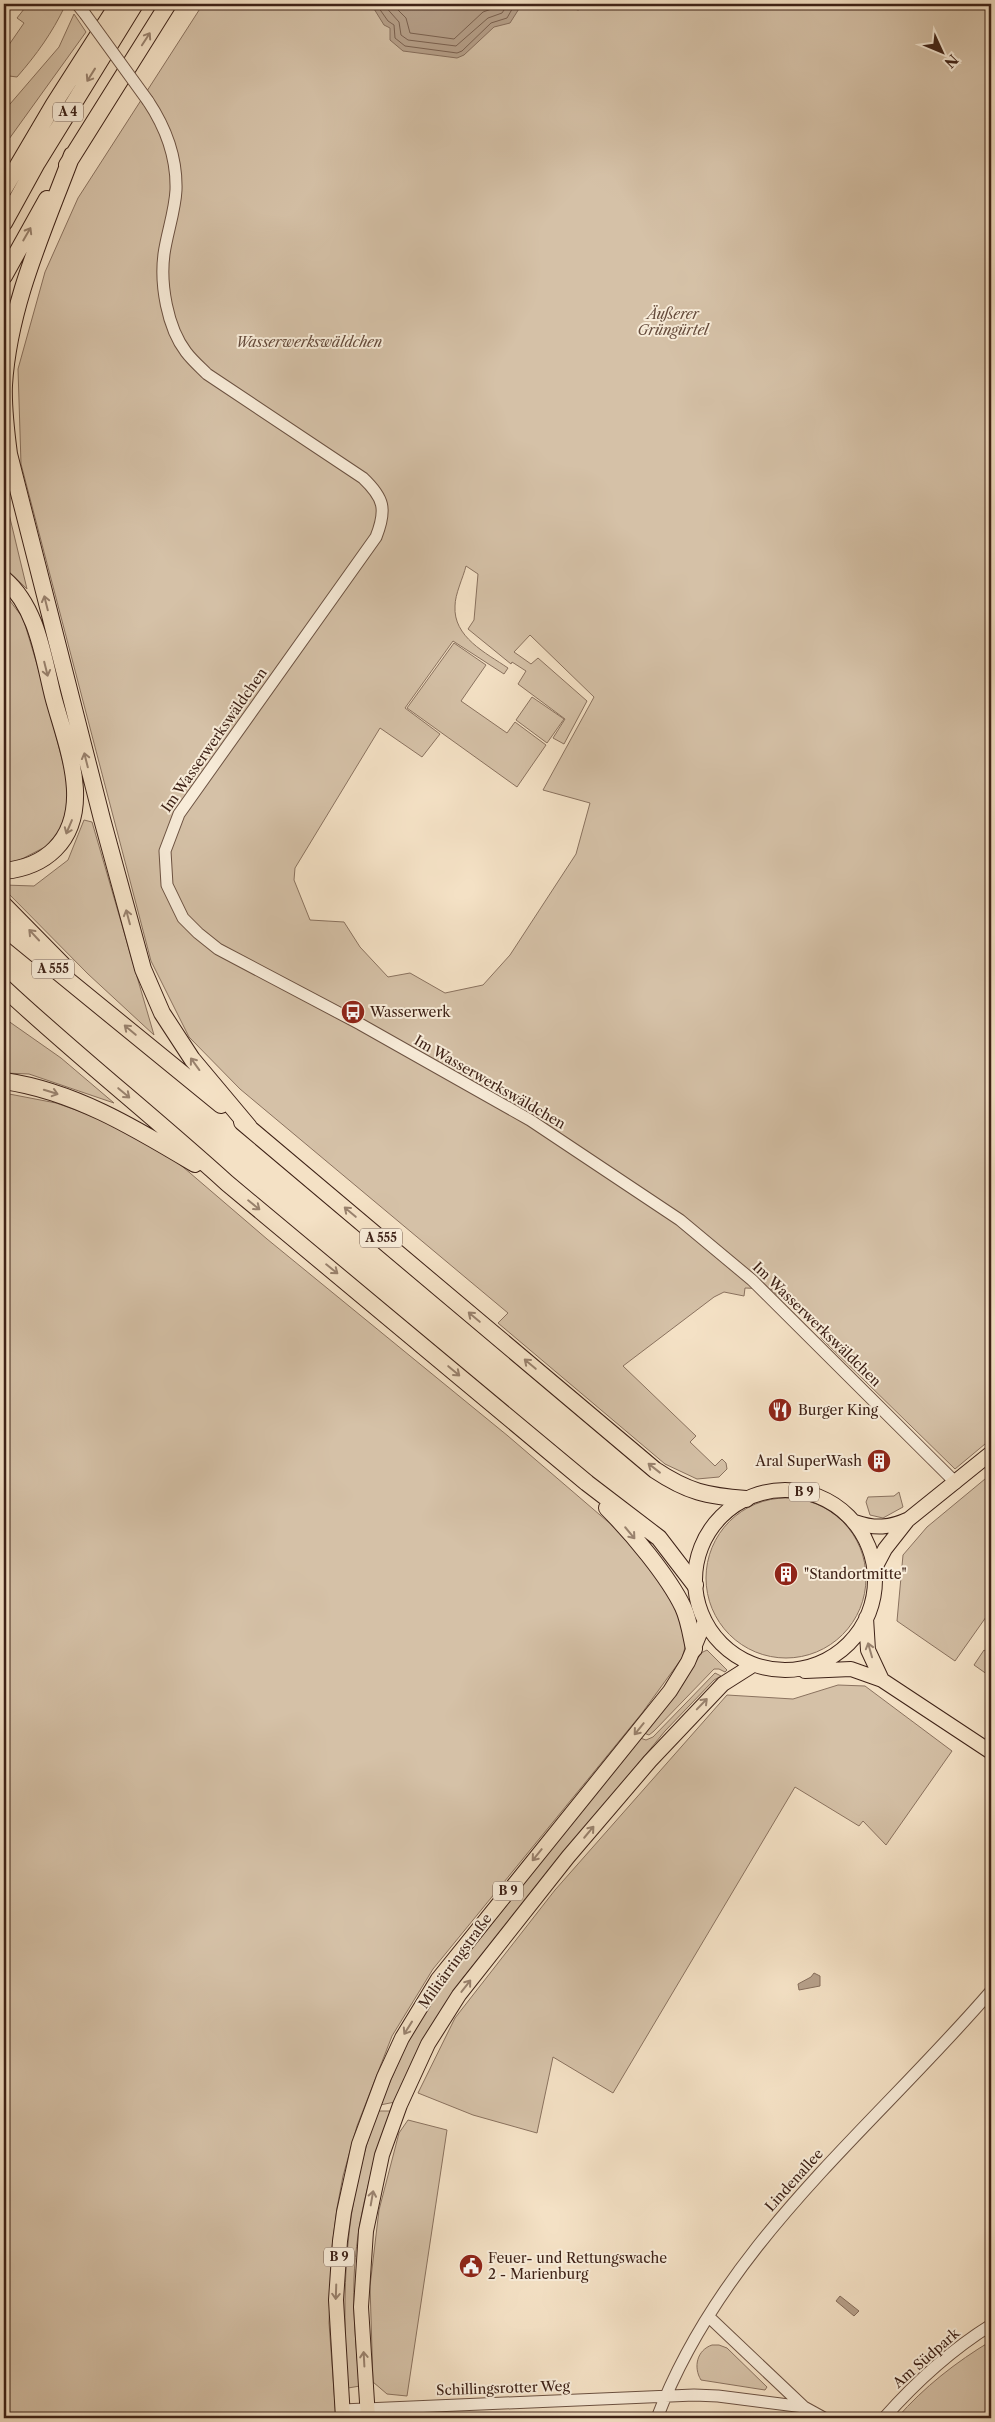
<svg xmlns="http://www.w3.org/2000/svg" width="995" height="2422" font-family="'Libre Caslon Text',serif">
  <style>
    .green { fill: #d5c1a7; stroke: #8a725f; fill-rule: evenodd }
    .water { fill: #b6a08a; stroke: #866e5c }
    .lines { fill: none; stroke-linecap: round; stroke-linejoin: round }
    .shore { stroke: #7a6150; stroke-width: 1 }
    .minor-casing { stroke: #6c5242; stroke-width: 13 }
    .major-casing { stroke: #3e2217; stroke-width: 16 }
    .highway-casing { stroke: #3e2217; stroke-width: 18 }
    .minor { stroke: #f8ecd9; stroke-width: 11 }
    .major { stroke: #f4e1c5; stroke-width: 14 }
    .highway { stroke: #f4e1c5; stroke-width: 16 }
    .minor-bridge-casing { stroke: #6c5242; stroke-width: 13; stroke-linecap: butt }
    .minor-bridge { stroke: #f8ecd9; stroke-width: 11 }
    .oneway { stroke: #99826e }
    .labels { text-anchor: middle; stroke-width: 4; stroke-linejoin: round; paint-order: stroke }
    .shield { fill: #f8ecd9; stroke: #765f51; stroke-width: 1 }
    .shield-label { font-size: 12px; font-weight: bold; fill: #3e2217 }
    .park-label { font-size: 14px; font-style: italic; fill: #644a3b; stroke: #f8ecd9 }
    .street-label { font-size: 14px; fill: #3e2217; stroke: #f8ecd9 }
    .poi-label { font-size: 14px; fill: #3e2217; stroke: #f8ecd9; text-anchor: start }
  </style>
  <rect width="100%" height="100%" fill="#f4e1c5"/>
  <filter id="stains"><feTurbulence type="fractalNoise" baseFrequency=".004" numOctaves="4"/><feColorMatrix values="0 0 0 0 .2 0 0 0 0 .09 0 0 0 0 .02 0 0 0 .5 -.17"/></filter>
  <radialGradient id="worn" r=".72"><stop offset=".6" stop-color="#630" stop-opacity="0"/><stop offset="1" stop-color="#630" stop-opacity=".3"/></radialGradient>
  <path class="green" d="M28,4H63L65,6C52,33 37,54 17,77L9,76L7,78L9,85L4,91V52L24,23L17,18Z
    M203,4H991V1439L955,1469L822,1339C814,1325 804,1311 790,1303C782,1298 777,1296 771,1289L745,1288L744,1296L724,1292L714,1297L623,1366L696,1436L690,1442L715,1466L722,1459L726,1463L727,1469L719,1477L697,1479L665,1464L498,1323L508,1313L240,1089L189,1037L151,961L21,464L18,369L45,272L78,198ZM466,566L478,574L474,620L468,629L511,664L512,662L526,671L518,684L565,719L553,738L564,744L587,701L538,658L531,664L514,652L530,635L594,697L543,790L590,803L576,854L510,955L483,985L445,993L410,973L388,977L360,947L344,922L310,920L294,880L295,868L380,728L422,757L440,734L405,708L453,641L504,674L508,668C486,653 453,637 455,606C455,594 463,578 466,566Z
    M74,14L86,32L4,146V111L59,47Z
    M4,493L27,589L4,567Z
    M4,593L23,618L42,681L65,771L69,801L60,831L45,847L14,863L4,861Z
    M454,643L486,665L461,701L507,733L515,722L546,745L517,787L407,708Z
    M532,697L564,719L547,743L516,720Z
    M84,820L92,822L154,1035L88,974L4,889V885L34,886L68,860Z
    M4,1018L61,1058L114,1103L29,1074L4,1073Z
    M4,1093L56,1103L93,1116L169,1155L267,1239L508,1436L628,1539L678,1605L687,1640L682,1658L642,1713L433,1969L392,2036L357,2126L343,2176L337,2208L332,2247L329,2323L336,2418H4Z
    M991,1474V1610L955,1661L897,1621L903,1555L927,1527Z
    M899,1492L903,1507L883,1518L870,1515L866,1502L868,1497L894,1496Z
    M706 1578a80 80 0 1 1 160 0a80 80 0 1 1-160 0Z
    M707,1650L727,1670L725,1672L719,1669H714L654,1731L649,1735L644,1733L683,1684L701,1653Z
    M984,1650L991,1655V1677L974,1665Z
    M715,1673L721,1676L714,1680L665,1731L462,1979L422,2042L395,2102L380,2105L406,2045L437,1993L640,1738L646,1740L653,1737Z
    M838,1685L865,1686L952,1751L886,1845L863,1821L859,1826L795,1787L613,2093L553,2057L537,2133L473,2115L418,2093L455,2018L555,1890L727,1695L793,1699Z
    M378,2111H392C372,2164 356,2221 354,2279C353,2315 356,2350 360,2386L348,2388C341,2294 344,2200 378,2111Z
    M408,2120L447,2130L407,2396L387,2394L373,2382L370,2286L379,2210L399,2133Z
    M991,2341V2418H897C924,2387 956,2362 991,2341Z
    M712,2345H719L727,2348L767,2387L765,2390L701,2380C693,2367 697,2350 712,2345Z"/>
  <path class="water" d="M371,4H522L510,23L494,27L464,55L457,58L403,51L390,40V28L384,25Z
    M557,4H595L578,10Z
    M814,1973L820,1976V1986L799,1990L798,1984L811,1977Z
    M840,2296L859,2311L854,2316L836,2301Z"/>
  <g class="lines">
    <path class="shore" d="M376,4L388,21L394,25L395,38L405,46L457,53L462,51L491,23L507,18L515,4
      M383,4L399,22L401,35L408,40L456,46L488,18L502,13L508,4
      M392,4L406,18L410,33L454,39L483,12L497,7L499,4"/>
    <g class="minor-casing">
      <path id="minor" d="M77,4L85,14
        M148,101C166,128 177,157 176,190C175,211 167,233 164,254C160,284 167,327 186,352C192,360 200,367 207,374L363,478C384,498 387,509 376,537L179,814L165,851L167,885L183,918L198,933L218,949L360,1024L530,1120L680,1220L752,1280L956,1483
        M709,2317L804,2407
        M342,2410L694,2395L718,2396L804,2407L824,2418
        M657,2418C723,2244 873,2128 991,1991
        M884,2418C915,2383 951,2350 991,2325"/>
    </g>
    <g class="major-casing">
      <path id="major" d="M695 1580a90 90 0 1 1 180 0a90 90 0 1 1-180 0Z
        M855,1522C875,1529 890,1528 909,1519L991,1453
        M876,1566L885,1549L907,1521
        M866,1618L868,1650L882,1680
        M805,1671L851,1669L882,1680L991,1752
        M343,2418L336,2300L340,2241L344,2212L359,2144L384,2077L402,2038L438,1979L670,1691L688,1662L705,1621
        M368,2418L361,2307L366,2231L382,2155L400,2105L428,2044L459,1995L568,1857L650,1761L723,1684L753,1665"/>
    </g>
    <g class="highway-casing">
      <path id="highway" d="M72,155C44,230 9,305 4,385C3,408 6,431 9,454L102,819L143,969L162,1013L192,1059L249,1127
        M67,165L168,4
        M4,189L54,104L118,4
        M4,223L37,163L135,4
        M4,276L47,199
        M4,579C37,607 43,656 53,696C65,742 95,809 55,849C41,863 24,869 4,871
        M4,905L65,967
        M4,928L221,1105
        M4,988C76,1055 153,1116 227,1183L587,1483L659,1538L695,1585
        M4,1081C74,1091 135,1128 195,1164
        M242,1122L655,1470C688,1492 707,1496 746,1499
        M607,1508C632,1533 668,1576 683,1607C689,1620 691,1635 694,1649"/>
    </g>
    <use href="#minor" class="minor"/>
    <use href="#major" class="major"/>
    <use href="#highway" class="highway"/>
    <g class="minor-bridge-casing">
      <path id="minor-bridge" d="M85,14L148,101"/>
    </g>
    <use href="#minor-bridge" class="minor-bridge"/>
  </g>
  <defs><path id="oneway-shaft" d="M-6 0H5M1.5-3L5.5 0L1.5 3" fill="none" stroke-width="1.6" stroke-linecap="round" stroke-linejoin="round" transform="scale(1.25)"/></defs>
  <g class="oneway">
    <use href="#oneway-shaft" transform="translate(146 39) rotate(-57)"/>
    <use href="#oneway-shaft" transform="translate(91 75) rotate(122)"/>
    <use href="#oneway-shaft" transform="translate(27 234) rotate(-60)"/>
    <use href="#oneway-shaft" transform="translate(46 603) rotate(-104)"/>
    <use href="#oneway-shaft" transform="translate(46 669) rotate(76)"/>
    <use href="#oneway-shaft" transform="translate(86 760) rotate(-104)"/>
    <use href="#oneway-shaft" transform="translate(69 827) rotate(113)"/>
    <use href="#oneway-shaft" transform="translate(128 917) rotate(-105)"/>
    <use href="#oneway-shaft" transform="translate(34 935) rotate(-133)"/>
    <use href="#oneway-shaft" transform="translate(130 1030) rotate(-140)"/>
    <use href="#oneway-shaft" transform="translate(195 1064) rotate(-126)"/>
    <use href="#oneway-shaft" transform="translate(51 1092) rotate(17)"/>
    <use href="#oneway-shaft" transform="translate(124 1093) rotate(40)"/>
    <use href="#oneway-shaft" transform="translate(254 1205) rotate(39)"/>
    <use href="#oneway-shaft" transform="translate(350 1212) rotate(-140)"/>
    <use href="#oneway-shaft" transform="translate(332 1269) rotate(39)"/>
    <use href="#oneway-shaft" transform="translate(474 1317) rotate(-140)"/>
    <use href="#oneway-shaft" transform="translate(530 1364) rotate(-140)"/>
    <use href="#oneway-shaft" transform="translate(454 1371) rotate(40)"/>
    <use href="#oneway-shaft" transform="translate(654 1468) rotate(-142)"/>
    <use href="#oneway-shaft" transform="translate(630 1533) rotate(50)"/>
    <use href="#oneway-shaft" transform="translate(870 1650) rotate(-106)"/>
    <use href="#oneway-shaft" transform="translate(702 1704) rotate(-46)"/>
    <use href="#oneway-shaft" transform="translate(639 1729) rotate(129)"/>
    <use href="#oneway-shaft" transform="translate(589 1832) rotate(-50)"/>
    <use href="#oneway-shaft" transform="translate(537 1855) rotate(129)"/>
    <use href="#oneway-shaft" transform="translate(466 1986) rotate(-52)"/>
    <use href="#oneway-shaft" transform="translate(408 2028) rotate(122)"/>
    <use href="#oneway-shaft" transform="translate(372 2198) rotate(-80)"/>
    <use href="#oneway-shaft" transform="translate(336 2292) rotate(92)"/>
    <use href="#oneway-shaft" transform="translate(364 2359) rotate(-93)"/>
  </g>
  <defs>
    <g id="bus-disc" transform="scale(1.25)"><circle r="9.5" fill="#8f2418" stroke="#f8ecd9"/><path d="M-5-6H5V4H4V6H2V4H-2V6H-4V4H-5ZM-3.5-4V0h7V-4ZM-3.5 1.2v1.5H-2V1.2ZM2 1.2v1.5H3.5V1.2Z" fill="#fff"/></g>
    <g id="restaurant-disc" transform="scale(1.25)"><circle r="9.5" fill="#8f2418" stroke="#f8ecd9"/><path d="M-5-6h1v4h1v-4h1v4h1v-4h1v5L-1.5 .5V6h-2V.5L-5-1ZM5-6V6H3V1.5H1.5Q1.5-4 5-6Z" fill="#fff"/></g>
    <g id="building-disc" transform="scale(1.25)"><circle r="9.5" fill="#8f2418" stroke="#f8ecd9"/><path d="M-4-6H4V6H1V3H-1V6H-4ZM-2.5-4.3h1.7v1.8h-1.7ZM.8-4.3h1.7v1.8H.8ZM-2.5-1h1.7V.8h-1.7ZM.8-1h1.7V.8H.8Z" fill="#fff"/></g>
    <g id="civic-disc" transform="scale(1.25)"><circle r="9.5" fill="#8f2418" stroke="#f8ecd9"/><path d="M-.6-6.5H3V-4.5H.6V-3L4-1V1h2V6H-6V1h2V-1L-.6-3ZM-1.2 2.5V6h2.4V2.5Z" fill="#fff"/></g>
  </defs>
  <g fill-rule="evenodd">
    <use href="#bus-disc" x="353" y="1012"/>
    <use href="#restaurant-disc" x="780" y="1410"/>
    <use href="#building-disc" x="879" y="1461"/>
    <use href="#building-disc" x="786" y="1574"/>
    <use href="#civic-disc" x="471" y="2266"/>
  </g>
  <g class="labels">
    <g class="shield">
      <rect x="53" y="102.5" width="30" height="19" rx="4"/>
      <rect x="32" y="959.5" width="42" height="19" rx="4"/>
      <rect x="360" y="1228.5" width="42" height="19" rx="4"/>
      <rect x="789" y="1482.5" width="30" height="19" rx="4"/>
      <rect x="493" y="1881.5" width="30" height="19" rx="4"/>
      <rect x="324" y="2247.5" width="30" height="19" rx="4"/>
    </g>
    <g class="shield-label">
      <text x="68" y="116">A 4</text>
      <text x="53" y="973">A 555</text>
      <text x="381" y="1242">A 555</text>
      <text x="804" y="1496">B 9</text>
      <text x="508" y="1895">B 9</text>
      <text x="339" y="2261">B 9</text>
    </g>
    <g class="park-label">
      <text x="673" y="319">Äußerer<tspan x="673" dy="16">Grüngürtel</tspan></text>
      <text x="309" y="347">Wasserwerkswäldchen</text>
    </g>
    <g class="street-label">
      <text transform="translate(214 740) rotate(-55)" y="5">Im Wasserwerkswäldchen</text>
      <text transform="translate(490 1082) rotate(30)" y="5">Im Wasserwerkswäldchen</text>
      <text transform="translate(817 1324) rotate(44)" y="5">Im Wasserwerkswäldchen</text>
      <text transform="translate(455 1961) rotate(-54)" y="5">Militärringstraße</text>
      <text transform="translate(794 2180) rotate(-48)" y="5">Lindenallee</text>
      <text transform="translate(926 2358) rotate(-41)" y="5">Am Südpark</text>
      <text transform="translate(503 2388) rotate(-2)" y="5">Schillingsrotter Weg</text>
    </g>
    <g class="poi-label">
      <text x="370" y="1017">Wasserwerk</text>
      <text x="798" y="1415">Burger King</text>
      <text x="862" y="1466" text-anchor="end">Aral SuperWash</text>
      <text x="804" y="1579">"Standortmitte"</text>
      <text x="488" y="2263">Feuer- und Rettungswache<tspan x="488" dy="16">2 - Marienburg</tspan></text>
    </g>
  </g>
  <rect width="995" height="2422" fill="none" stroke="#f4e1c5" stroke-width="20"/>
  <rect x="5" y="5" width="985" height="2412" fill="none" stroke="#3e2217" stroke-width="2.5"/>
  <rect x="10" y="10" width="975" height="2402" fill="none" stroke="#3e2217"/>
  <g transform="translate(942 52) rotate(134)" stroke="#f8ecd9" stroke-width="4" paint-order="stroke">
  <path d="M0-4L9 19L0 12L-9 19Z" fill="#3e2217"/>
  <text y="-8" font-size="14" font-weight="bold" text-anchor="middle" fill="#3e2217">N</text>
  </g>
  <rect width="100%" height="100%" filter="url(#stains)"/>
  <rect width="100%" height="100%" fill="url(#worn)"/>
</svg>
